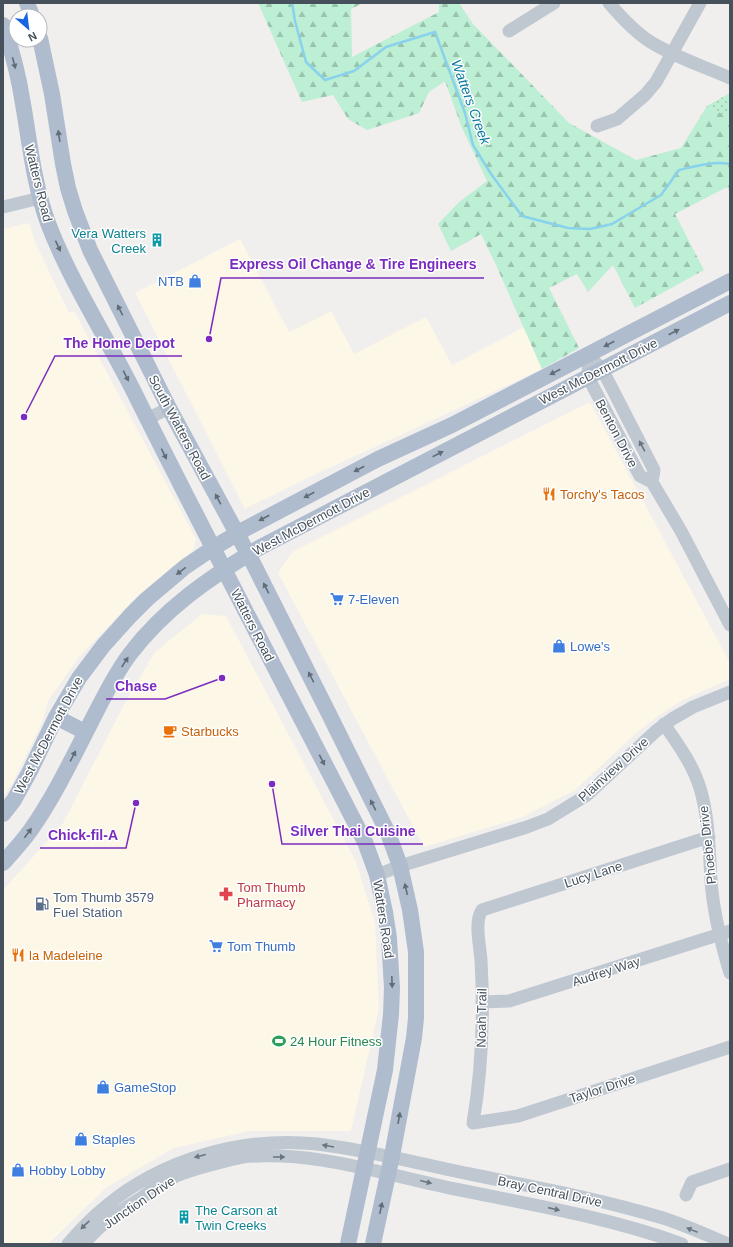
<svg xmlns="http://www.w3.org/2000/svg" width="733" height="1247" font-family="Helvetica,sans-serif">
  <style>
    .commercial { fill: #fcf7e7 }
    .green { fill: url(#green-dots) }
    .forest { fill: url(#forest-firs) }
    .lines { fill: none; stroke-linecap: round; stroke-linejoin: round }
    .stream { stroke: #89d2ed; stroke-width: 2.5 }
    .minor { stroke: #bfc8d1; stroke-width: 13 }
    .major { stroke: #aebcce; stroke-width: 16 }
    .oneway { fill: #606c78 }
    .oneway2 { fill: #6a757f }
    .labels { text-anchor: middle; stroke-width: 3; stroke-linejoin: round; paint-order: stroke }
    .street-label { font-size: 13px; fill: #46515c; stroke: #fff }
    .culture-label { font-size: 13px; fill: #0d838f; stroke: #fff; text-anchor: end }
    .shop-label { font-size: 13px; fill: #366cbe; stroke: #fff; text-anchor: start }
    .food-label { font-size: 13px; fill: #c56008; stroke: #fff; text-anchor: start }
    .health-label { font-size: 13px; fill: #be3a42; stroke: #fff; text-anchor: start }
    .service-label { font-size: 13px; fill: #4e5e75; stroke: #fff; text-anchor: start }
    .leisure-label { font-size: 13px; fill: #27864d; stroke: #fff; text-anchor: start }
    .water-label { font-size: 14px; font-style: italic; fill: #0b7aa3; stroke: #fff }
    .leader { fill: none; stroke: #7b2cbf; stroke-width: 1.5 }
    .callout-dot { fill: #7b2cbf; stroke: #fff; stroke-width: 1.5 }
    .callout-label { font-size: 14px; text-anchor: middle; font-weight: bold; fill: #7b2cbf; stroke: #fff; stroke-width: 3; stroke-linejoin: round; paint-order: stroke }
  </style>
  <defs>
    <pattern id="green-dots" width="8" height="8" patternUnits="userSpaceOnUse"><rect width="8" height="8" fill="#bcefd3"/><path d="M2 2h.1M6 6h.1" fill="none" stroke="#9bc4ae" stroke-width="1.8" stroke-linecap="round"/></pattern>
    <pattern id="forest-firs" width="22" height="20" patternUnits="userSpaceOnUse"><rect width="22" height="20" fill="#bcefd3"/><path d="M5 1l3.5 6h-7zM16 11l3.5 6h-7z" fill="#9bc4ae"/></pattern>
  </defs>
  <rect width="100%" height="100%" fill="#f1eeee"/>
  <path class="commercial" d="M29,223L35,242L69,313L74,311L196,539L193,550L136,597L78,658L48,701L42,723L13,782L3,797V229Z
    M240,239L289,332L331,311L354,354L426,317L452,365L524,327L542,369L373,448L320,472L245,509L135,293Z
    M590,402L730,663V679L683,700L658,716L635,734L575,790L523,817L424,847L278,573L292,552Z
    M202,614L226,616L356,862L375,923L379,1008L351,1131H249L174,1148L107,1187L48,1244H3V890L62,825L127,699L155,652Z"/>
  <path class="green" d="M730,93V118L707,106Z"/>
  <path class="forest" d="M258,3H363L351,9L352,57L439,12V3H459L473,24L569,123L636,160L681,148L707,106L730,118V193L727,187L675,214L704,270L635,308L613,265L588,292L577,274L549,288L579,348L542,369L496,265L481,234L451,251L438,224L459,202L487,181L462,128L445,81L429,92L419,113L367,130L348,119L333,95L302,102Z"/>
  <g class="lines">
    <path class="stream" d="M292,3L295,21L306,62L325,80L354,71L386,47L435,32L465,113L473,145L491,174L522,216L568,228L590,229L612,224L661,195L679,170C696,166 713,161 730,164"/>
    <path class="minor" d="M609,3C621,17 634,31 649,41C674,57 703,66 730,78
      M509,31L554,3
      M597,126L617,119L645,95L656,82L700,3
      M3,207L32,200L40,196
      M589,354L588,377L640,476L652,482L681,531L730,625
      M596,363L602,369L654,470L652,482
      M147,419L169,408
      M664,724C678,744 693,765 700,788C709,818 709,849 711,880C713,911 721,943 730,973
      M709,837L482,910C474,921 480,946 481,960C484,1014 482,1070 473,1123L518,1116L730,1047
      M377,875L400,866L527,827L548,819L587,795L656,731L672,719L693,707L730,692
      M482,1002L509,1001L730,931
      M686,1195L692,1182L730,1169
      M68,1244C79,1231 91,1218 105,1207C162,1159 243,1136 317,1144C369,1150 419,1164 470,1174C534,1187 600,1199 663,1218C685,1225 707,1235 728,1244
      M84,1244C100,1224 120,1211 141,1198C152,1190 163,1182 176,1176C191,1170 206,1166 222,1162C229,1160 236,1158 243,1157C317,1150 388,1176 460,1190C534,1205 611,1218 682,1244"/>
    <path class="major" d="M27,3L32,16
      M3,25C12,50 19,78 23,104C30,144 34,185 48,223C70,281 106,336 134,392C209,543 288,692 365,842L377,875L385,912L389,938L392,988L391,1014L385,1070L348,1244
      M40,38L52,94L63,164L68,188L75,211L90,250L169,408L254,565L328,712L388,833L400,866L410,910L416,952V1018L414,1038L392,1156L373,1244
      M56,717L85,732
      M3,814L14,800L30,771L56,717L79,678L103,646L130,616L147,599L185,567L213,548L245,529L378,459L452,425L730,281
      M3,863C12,853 22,842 30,831C54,797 72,759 91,722C103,699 114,675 130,654C164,609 209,578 257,549L730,303"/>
  </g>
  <defs><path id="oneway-solid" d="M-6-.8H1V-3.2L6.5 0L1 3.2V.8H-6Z"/></defs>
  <g class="oneway">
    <use href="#oneway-solid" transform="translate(14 63) rotate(75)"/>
    <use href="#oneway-solid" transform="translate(59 136) rotate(-99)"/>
    <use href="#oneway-solid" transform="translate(58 246) rotate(65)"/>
    <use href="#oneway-solid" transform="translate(120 310) rotate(-117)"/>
    <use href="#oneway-solid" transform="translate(674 332) rotate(-27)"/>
    <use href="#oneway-solid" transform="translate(609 344) rotate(153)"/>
    <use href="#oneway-solid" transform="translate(555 372) rotate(153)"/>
    <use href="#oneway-solid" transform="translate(126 376) rotate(63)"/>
    <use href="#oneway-solid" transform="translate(164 454) rotate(64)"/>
    <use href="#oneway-solid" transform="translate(438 454) rotate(-27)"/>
    <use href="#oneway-solid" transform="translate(359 469) rotate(152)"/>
    <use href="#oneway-solid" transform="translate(309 495) rotate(152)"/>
    <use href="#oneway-solid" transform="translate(218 499) rotate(-118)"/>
    <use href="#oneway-solid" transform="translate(264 518) rotate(152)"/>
    <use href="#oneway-solid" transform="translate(181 571) rotate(142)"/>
    <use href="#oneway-solid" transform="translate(266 588) rotate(-117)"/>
    <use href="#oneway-solid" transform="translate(125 662) rotate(-57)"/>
    <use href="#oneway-solid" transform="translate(311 677) rotate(-117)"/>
    <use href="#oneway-solid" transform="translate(73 756) rotate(-62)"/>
    <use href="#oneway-solid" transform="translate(322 760) rotate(63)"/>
    <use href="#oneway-solid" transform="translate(373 805) rotate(-117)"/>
    <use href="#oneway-solid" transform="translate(28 833) rotate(-53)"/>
    <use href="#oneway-solid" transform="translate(406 889) rotate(-103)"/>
    <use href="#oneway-solid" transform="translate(392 982) rotate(88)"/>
    <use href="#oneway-solid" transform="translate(399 1118) rotate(-80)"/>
    <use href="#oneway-solid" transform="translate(381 1208) rotate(-78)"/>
  </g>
  <g class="oneway2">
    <use href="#oneway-solid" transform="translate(642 446) rotate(-118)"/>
    <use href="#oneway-solid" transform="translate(328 1146) rotate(-170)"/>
    <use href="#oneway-solid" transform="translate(200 1156) rotate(166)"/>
    <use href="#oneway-solid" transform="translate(279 1157)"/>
    <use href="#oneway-solid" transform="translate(426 1182) rotate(14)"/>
    <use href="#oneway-solid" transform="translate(554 1209) rotate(13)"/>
    <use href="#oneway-solid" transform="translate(85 1225) rotate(136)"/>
    <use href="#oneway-solid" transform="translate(692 1230) rotate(-158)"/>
  </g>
  <defs>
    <g id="building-bare" transform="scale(1.08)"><path d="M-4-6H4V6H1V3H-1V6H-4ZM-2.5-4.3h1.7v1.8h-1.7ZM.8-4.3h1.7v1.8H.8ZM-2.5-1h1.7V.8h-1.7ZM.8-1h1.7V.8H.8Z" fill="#0f9aa8" stroke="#fff" stroke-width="2.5" paint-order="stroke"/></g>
    <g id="shop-bare" transform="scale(1.08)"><path d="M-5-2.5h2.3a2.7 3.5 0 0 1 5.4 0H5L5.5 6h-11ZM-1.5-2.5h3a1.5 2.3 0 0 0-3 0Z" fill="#3f7fe0" stroke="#fff" stroke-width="2.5" paint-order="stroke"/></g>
    <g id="restaurant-bare" transform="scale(1.08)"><path d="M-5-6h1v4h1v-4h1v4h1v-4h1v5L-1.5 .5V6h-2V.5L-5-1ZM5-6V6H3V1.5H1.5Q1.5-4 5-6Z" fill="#e8710a" stroke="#fff" stroke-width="2.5" paint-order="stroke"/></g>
    <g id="supermarket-bare" transform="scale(1.08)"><path d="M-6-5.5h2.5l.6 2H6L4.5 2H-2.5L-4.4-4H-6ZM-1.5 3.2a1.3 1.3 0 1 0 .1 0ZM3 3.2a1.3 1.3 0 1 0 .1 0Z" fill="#3f7fe0" stroke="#fff" stroke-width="2.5" paint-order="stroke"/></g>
    <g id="cafe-bare" transform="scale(1.08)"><path d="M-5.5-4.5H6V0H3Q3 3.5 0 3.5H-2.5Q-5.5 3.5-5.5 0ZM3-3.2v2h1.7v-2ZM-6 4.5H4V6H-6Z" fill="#e8710a" stroke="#fff" stroke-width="2.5" paint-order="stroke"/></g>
    <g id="pharmacy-bare" transform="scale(1.08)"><path d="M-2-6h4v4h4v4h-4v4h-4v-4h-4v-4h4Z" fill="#e0444e" stroke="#fff" stroke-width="2.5" paint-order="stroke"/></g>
    <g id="fuel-bare" transform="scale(1.08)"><path d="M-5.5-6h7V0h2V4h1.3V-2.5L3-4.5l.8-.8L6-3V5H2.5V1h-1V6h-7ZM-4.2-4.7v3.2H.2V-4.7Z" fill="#5c6f8a" stroke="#fff" stroke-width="2.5" paint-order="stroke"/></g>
    <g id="stadium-bare" transform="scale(1.08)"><path d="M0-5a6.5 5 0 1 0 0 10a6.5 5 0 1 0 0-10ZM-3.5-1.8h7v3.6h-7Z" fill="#2e9e5b" stroke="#fff" stroke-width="2.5" paint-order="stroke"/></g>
  </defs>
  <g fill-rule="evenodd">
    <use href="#building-bare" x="157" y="240"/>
    <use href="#shop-bare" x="195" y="281"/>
    <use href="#restaurant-bare" x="549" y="494"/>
    <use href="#supermarket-bare" x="337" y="599"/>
    <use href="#shop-bare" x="559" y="646"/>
    <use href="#cafe-bare" x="170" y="731"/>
    <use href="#pharmacy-bare" x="226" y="894"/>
    <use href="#fuel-bare" x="42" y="904"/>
    <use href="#supermarket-bare" x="216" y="946"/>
    <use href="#restaurant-bare" x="18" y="955"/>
    <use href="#stadium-bare" x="279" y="1041"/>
    <use href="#shop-bare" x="103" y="1087"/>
    <use href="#shop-bare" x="81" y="1139"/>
    <use href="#shop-bare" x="18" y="1170"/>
    <use href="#building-bare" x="184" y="1217"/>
  </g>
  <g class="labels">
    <g class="street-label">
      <text transform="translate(39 183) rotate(76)" y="5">Watters Road</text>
      <text transform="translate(598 371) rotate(-27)" y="5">West McDermott Drive</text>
      <text transform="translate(180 427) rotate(62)" y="5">South Watters Road</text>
      <text transform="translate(617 433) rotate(62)" y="5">Benton Drive</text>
      <text transform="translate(311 521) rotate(-28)" y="5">West McDermott Drive</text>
      <text transform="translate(253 625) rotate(63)" y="5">Watters Road</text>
      <text transform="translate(48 735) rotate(-62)" y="5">West McDermott Drive</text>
      <text transform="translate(613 769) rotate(-42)" y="5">Plainview Drive</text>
      <text transform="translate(707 845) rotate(-96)" y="5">Phoebe Drive</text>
      <text transform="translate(593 874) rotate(-18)" y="5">Lucy Lane</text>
      <text transform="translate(384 919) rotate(81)" y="5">Watters Road</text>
      <text transform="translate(606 971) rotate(-18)" y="5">Audrey Way</text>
      <text transform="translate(481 1018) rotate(-89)" y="5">Noah Trail</text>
      <text transform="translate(602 1088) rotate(-18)" y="5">Taylor Drive</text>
      <text transform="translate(550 1191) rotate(12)" y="5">Bray Central Drive</text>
      <text transform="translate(139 1202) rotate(-34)" y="5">Junction Drive</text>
    </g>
    <g class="culture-label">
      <text x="146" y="238">Vera Watters<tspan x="146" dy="15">Creek</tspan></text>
      <text x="195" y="1215" text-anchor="start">The Carson at<tspan x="195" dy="15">Twin Creeks</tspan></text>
    </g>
    <g class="shop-label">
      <text x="184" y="286" text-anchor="end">NTB</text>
      <text x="348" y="604">7-Eleven</text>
      <text x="570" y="651">Lowe's</text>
      <text x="227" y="951">Tom Thumb</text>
      <text x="114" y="1092">GameStop</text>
      <text x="92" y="1144">Staples</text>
      <text x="29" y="1175">Hobby Lobby</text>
    </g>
    <g class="food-label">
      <text x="560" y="499">Torchy's Tacos</text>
      <text x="181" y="736">Starbucks</text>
      <text x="29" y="960">la Madeleine</text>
    </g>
    <g class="health-label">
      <text x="237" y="892">Tom Thumb<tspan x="237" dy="15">Pharmacy</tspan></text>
    </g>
    <g class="service-label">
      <text x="53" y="902">Tom Thumb 3579<tspan x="53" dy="15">Fuel Station</tspan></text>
    </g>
    <g class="leisure-label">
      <text x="290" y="1046">24 Hour Fitness</text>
    </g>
    <g class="water-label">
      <text transform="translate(471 102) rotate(70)" y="5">Watters Creek</text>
    </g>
  </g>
  <path class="leader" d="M209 339L221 278H484M24 417L55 356H182M222 678L165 699H106M272 784L282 844H423M136 803L126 848H40"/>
  <g class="callout-dot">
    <circle cx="209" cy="339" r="4"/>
    <circle cx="24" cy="417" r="4"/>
    <circle cx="222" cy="678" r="4"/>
    <circle cx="272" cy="784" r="4"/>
    <circle cx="136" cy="803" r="4"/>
  </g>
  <g class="callout-label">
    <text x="353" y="269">Express Oil Change &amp; Tire Engineers</text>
    <text x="119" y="348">The Home Depot</text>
    <text x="136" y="691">Chase</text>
    <text x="353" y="836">Silver Thai Cuisine</text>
    <text x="83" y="840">Chick-fil-A</text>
  </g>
  <rect width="733" height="1247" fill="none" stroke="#46515c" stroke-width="8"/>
  <g transform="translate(28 28) rotate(152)"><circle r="19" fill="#ffffff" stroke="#b5b9be"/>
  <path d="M0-3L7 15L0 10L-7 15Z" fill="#1765e3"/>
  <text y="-6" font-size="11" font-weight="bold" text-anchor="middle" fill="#46515c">N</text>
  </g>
</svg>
